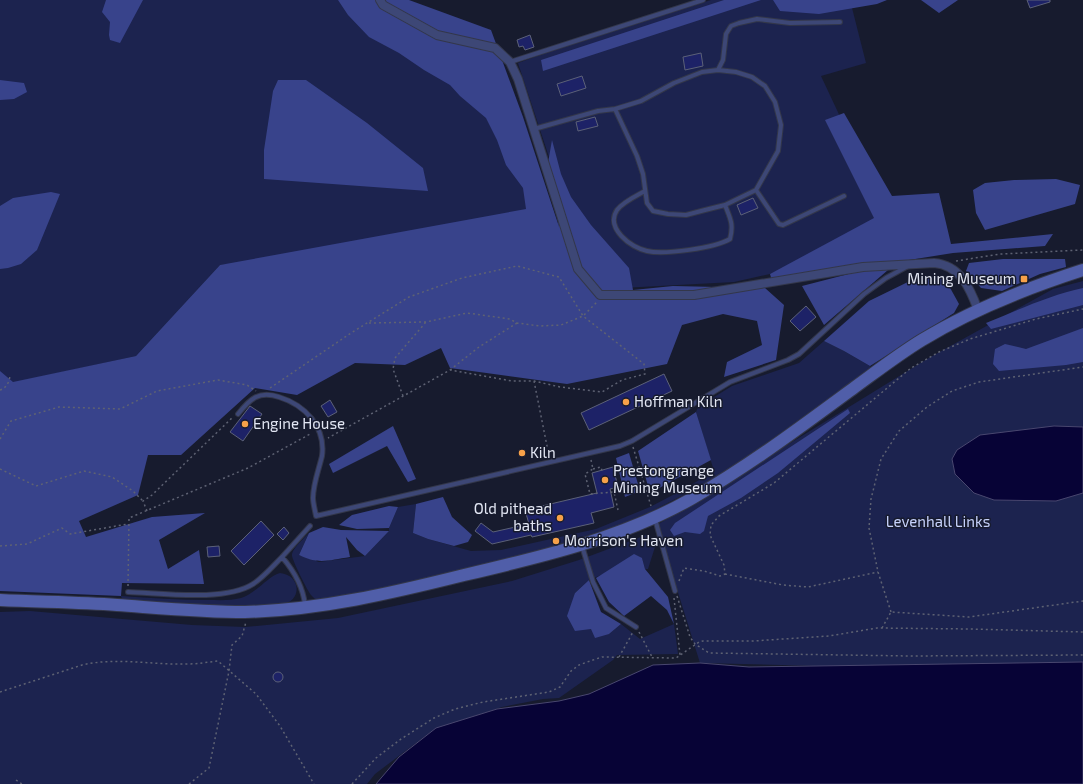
<svg xmlns="http://www.w3.org/2000/svg" width="1083" height="784" font-family="'Exo 2',sans-serif">
  <style>
    .green { fill: #1c234f }
    .forest { fill: #38438b }
    .water { fill: #070336; stroke: #49476f }
    .building { fill: #1d2267; stroke: #5c6178 }
    .lines { fill: none; stroke-linecap: round; stroke-linejoin: round }
    .lane-casing { stroke: #33374a; stroke-width: 6 }
    .street-casing { stroke: #33374a; stroke-width: 10 }
    .secondary-casing { stroke: #33374a; stroke-width: 14 }
    .path { stroke: #5e6273; stroke-width: 1.5; stroke-dasharray: 2 3; stroke-linecap: butt }
    .lane { stroke: #3d4776; stroke-width: 4 }
    .street { stroke: #3d4776; stroke-width: 8 }
    .secondary { stroke: #505ea9; stroke-width: 12 }
    .poi-dot { fill: #f7a149; stroke: #171b2e; stroke-width: 1.5 }
    .labels { text-anchor: middle; stroke-width: 3; stroke-linejoin: round; paint-order: stroke }
    .poi-label { font-size: 15px; fill: #e2e6f3; stroke: #171b2e; text-anchor: start }
    .park-label { font-size: 15px; fill: #c7d2fc; stroke: #171b2e }
  </style>
  <rect width="100%" height="100%" fill="#171b2e"/>
  <path class="green" d="M0,0H364L502,72L561,231L220,265L136,356L12,383L0,372Z
    M711,0H850L866,63L821,76L888,219L770,274L734,282L603,289L587,272L518,63L567,45Z
    M1083,281V667L821,666L700,663L657,525L927,359L1053,289Z
    M824,341L844,351L870,366L872,369L717,478L650,512L617,526L531,553L391,588L322,601C318,600 314,599 311,595C308,592 291,558 292,555C292,549 305,537 309,533L299,555L319,562L365,556L389,531V528L398,507L416,504L413,533L428,539L471,551L501,550L596,529L650,507L686,488L714,471L696,412L698,407L732,386L799,363Z
    M649,534L655,547L648,569H645L642,558L589,580L575,593L591,629L609,634L621,624L640,639L674,624L678,654L617,655L613,660L559,698L543,699L502,707L432,731L375,774L367,784H0V612L30,611L192,625L245,627L338,618L512,581L579,560Z
    M280,573C301,575 303,601 281,605H196L122,599L121,596C150,598 178,600 207,600C219,600 230,601 241,598C257,593 269,575 280,573Z"/>
  <path class="forest" d="M106,0H143L120,43L110,40L109,35L110,22L102,12Z
    M338,0H409L491,30L523,117L559,227L548,163L552,140L561,174L571,197L591,225L629,268L633,290L673,286L765,288L784,305L776,360L724,377L727,362L762,345L757,321L723,314L682,325L667,364L567,384L450,368L441,348L405,365L355,363L297,395L255,388L181,455H148L138,495L79,521L86,537L152,517L205,513L159,540L168,569L199,550L204,584L122,583L121,596L0,591V371L13,382L136,356L220,265L526,209L523,188L506,165L497,140L486,118L460,96L450,85L424,70L399,53L369,37L348,15Z
    M724,0H761L543,71L541,60Z
    M773,0H887L877,4L819,14L780,11Z
    M921,0H958L939,13Z
    M0,80L24,83L27,92L14,99L0,100Z
    M278,80H306L367,123L423,168L428,191L264,179V150L273,91Z
    M844,113L892,196L939,193L951,244L1053,234L1045,246L953,253L909,260L845,267L772,281L770,274L874,218L825,120Z
    M1056,179L1080,185L1075,204L985,230L976,213L973,190L985,183L1014,180Z
    M51,192L60,194L37,250L21,264L8,268L0,269V206L13,198Z
    M1003,259H1065L1066,267L1040,274L1002,291L981,288L966,271L969,263Z
    M864,270H888L824,325L802,286Z
    M943,275L959,304L954,313L870,366L844,351L824,341L869,301L914,279Z
    M1083,288V305L991,329L986,323C1018,310 1050,295 1083,288Z
    M1083,328V362L1066,365L999,371L993,364L995,349L1005,344L1026,349Z
    M848,409L850,413L778,473L741,498L708,516L704,531L700,534L685,532L674,536L670,530L675,523Z
    M696,412L711,460L650,493L638,451Z
    M393,426L416,479L408,482L387,446L333,473L329,464Z
    M629,453L640,491L625,497L616,458Z
    M443,497L452,517L472,535L468,542L454,546L428,539L413,533L416,504Z
    M389,506L398,507L389,528L357,529L339,525L352,515Z
    M323,527L341,530L389,531L365,556L357,550L346,537L350,557C329,560 319,565 299,555L309,533Z
    M634,554L642,558L645,569L668,597L674,624L667,610L651,596L624,616L609,602L596,578Z
    M589,580L601,612L621,624L609,634L595,638L591,629L575,631L567,616L575,593Z"/>
  <path class="water" d="M1054,426L1083,427V493L1056,501L994,500L974,493L955,474L952,459L957,450L980,435Z
    M1083,662V784H376L399,757L436,728L497,709L559,701L589,694L653,665L700,663L749,667Z"/>
  <path class="building" d="M1027,0H1050V2L1030,8Z
    M530,35L534,47L525,50L523,46L519,47L517,40Z
    M701,53L703,66L685,70L683,57Z
    M582,76L586,88L561,96L557,84Z
    M595,117L598,126L578,131L576,122Z
    M753,198L758,208L741,215L737,205Z
    M806,306L816,317L800,331L790,321Z
    M664,374L672,391L589,430L581,413Z
    M330,400L337,412L328,417L321,406Z
    M250,406L262,414L243,441L230,432Z
    M613,467L618,487L610,489L614,507L591,513L594,523L532,537L531,535L492,544L475,531L481,523L493,532L529,524L525,510L597,493L592,473Z
    M261,521L274,535L244,565L231,551Z
    M284,527L289,533L283,540L277,534Z
    M219,546L220,556L208,557L207,547Z
    M273 677a5 5 0 1 1 10 0a5 5 0 1 1-10 0Z"/>
  <g class="lines">
    <g class="lane-casing">
      <path id="lane" d="M510,62L703,0
        M718,70L723,60L726,34L731,26L739,23L757,19L790,23L840,22
        M534,129L598,111L615,109L637,156L643,174L647,203L653,211L668,214L686,215L705,210L725,205L756,190L778,151L781,125L775,102L765,86L752,77L736,72L718,70L702,72L674,83L641,101L615,109
        M756,190L779,224L783,225L844,196
        M645,191C636,196 623,202 617,210C605,228 631,248 647,251C664,255 715,248 730,239C734,224 730,218 725,205
        M238,414C250,399 259,390 279,397C305,405 326,427 322,456C319,469 313,484 313,498C313,503 315,510 316,516L620,446L632,441L730,382L788,360L799,354L864,294L886,278L908,266
        M655,519L675,591
        M582,546L593,582L606,608L636,627
        M128,592C161,593 225,602 253,584C264,577 273,566 282,557
        M305,605C303,586 294,571 282,557L310,526"/>
    </g>
    <g class="street-casing">
      <path id="street" d="M380,0L383,5L437,35L495,48L510,62L518,79L578,269L600,295H694L863,267L934,263C960,265 970,288 978,310"/>
    </g>
    <g class="secondary-casing">
      <path id="secondary" d="M0,600C39,602 78,602 117,605C160,608 203,612 245,612C320,610 392,593 464,575C541,557 622,538 691,499C749,466 802,426 855,387C877,371 899,354 922,340C973,309 1027,288 1083,270"/>
    </g>
    <path class="path" d="M956,261L1000,254L1083,250
      M369,323L426,322L467,313L510,319L517,323L540,326L561,325L583,316L597,302
      M450,370L479,347L517,323
      M534,381L549,456
      M270,388L351,333L409,297L462,278L517,266L559,277L583,316L644,364L645,374L622,380L602,392L560,387L534,381H512L450,370L328,438
      M0,390C6,388 9,383 10,376
      M403,396L393,369L395,358L426,322
      M0,439L11,421L59,407L120,409L157,391L218,380L247,385L256,391
      M633,447L651,506
      M591,460L593,469L585,474L590,494L614,492L618,510
      M0,469L36,486L84,471L112,477L133,491L143,501
      M593,469L601,467L602,471
      M147,511L143,501L152,495L233,417
      M0,546L27,544L62,528L70,534L128,524
      M725,574L783,585L808,587L878,572
      M679,581L684,568L704,571L720,576L725,574L724,565L710,535L711,525L719,516L774,483L911,368L939,352L970,339L1036,319L1083,309
      M128,586L129,518L248,468L312,433
      M677,596L690,637L695,644L709,653L911,656L1083,655
      M674,598L680,655
      M891,612L878,572L869,528L871,499L881,459L899,431L927,407L952,391L979,382L1083,367
      M882,628L891,612L969,617L1083,601
      M639,632L652,657
      M619,657L633,632
      M0,692L82,665C116,657 152,665 187,664C198,664 208,662 218,661L256,694L280,726L314,784
      M16,780L22,784
      M189,784L209,768L229,671L232,645L242,636L246,622
      M352,784L376,758L401,739L434,718L455,709L483,702L549,692L560,687L571,671L579,665L590,661L602,657L676,658L699,642L703,641H753L829,636L877,628L971,629L1083,632"/>
    <use href="#lane" class="lane"/>
    <use href="#street" class="street"/>
    <use href="#secondary" class="secondary"/>
  </g>
  <g class="poi-dot">
    <rect x="1020" y="275" width="8" height="8" rx="2"/>
    <circle cx="626" cy="402" r="4"/>
    <circle cx="245" cy="424" r="4"/>
    <circle cx="522" cy="453" r="4"/>
    <circle cx="605" cy="480" r="4"/>
    <circle cx="560" cy="518" r="4"/>
    <circle cx="556" cy="541" r="4"/>
  </g>
  <g class="labels">
    <g class="poi-label">
      <text x="1016" y="284" text-anchor="end">Mining Museum</text>
      <text x="634" y="407">Hoffman Kiln</text>
      <text x="253" y="429">Engine House</text>
      <text x="530" y="458">Kiln</text>
      <text x="613" y="476">Prestongrange<tspan x="613" dy="17">Mining Museum</tspan></text>
      <text x="552" y="514" text-anchor="end">Old pithead<tspan x="552" dy="17">baths</tspan></text>
      <text x="564" y="546">Morrison's Haven</text>
    </g>
    <g class="park-label">
      <text x="938" y="527">Levenhall Links</text>
    </g>
  </g>
</svg>
